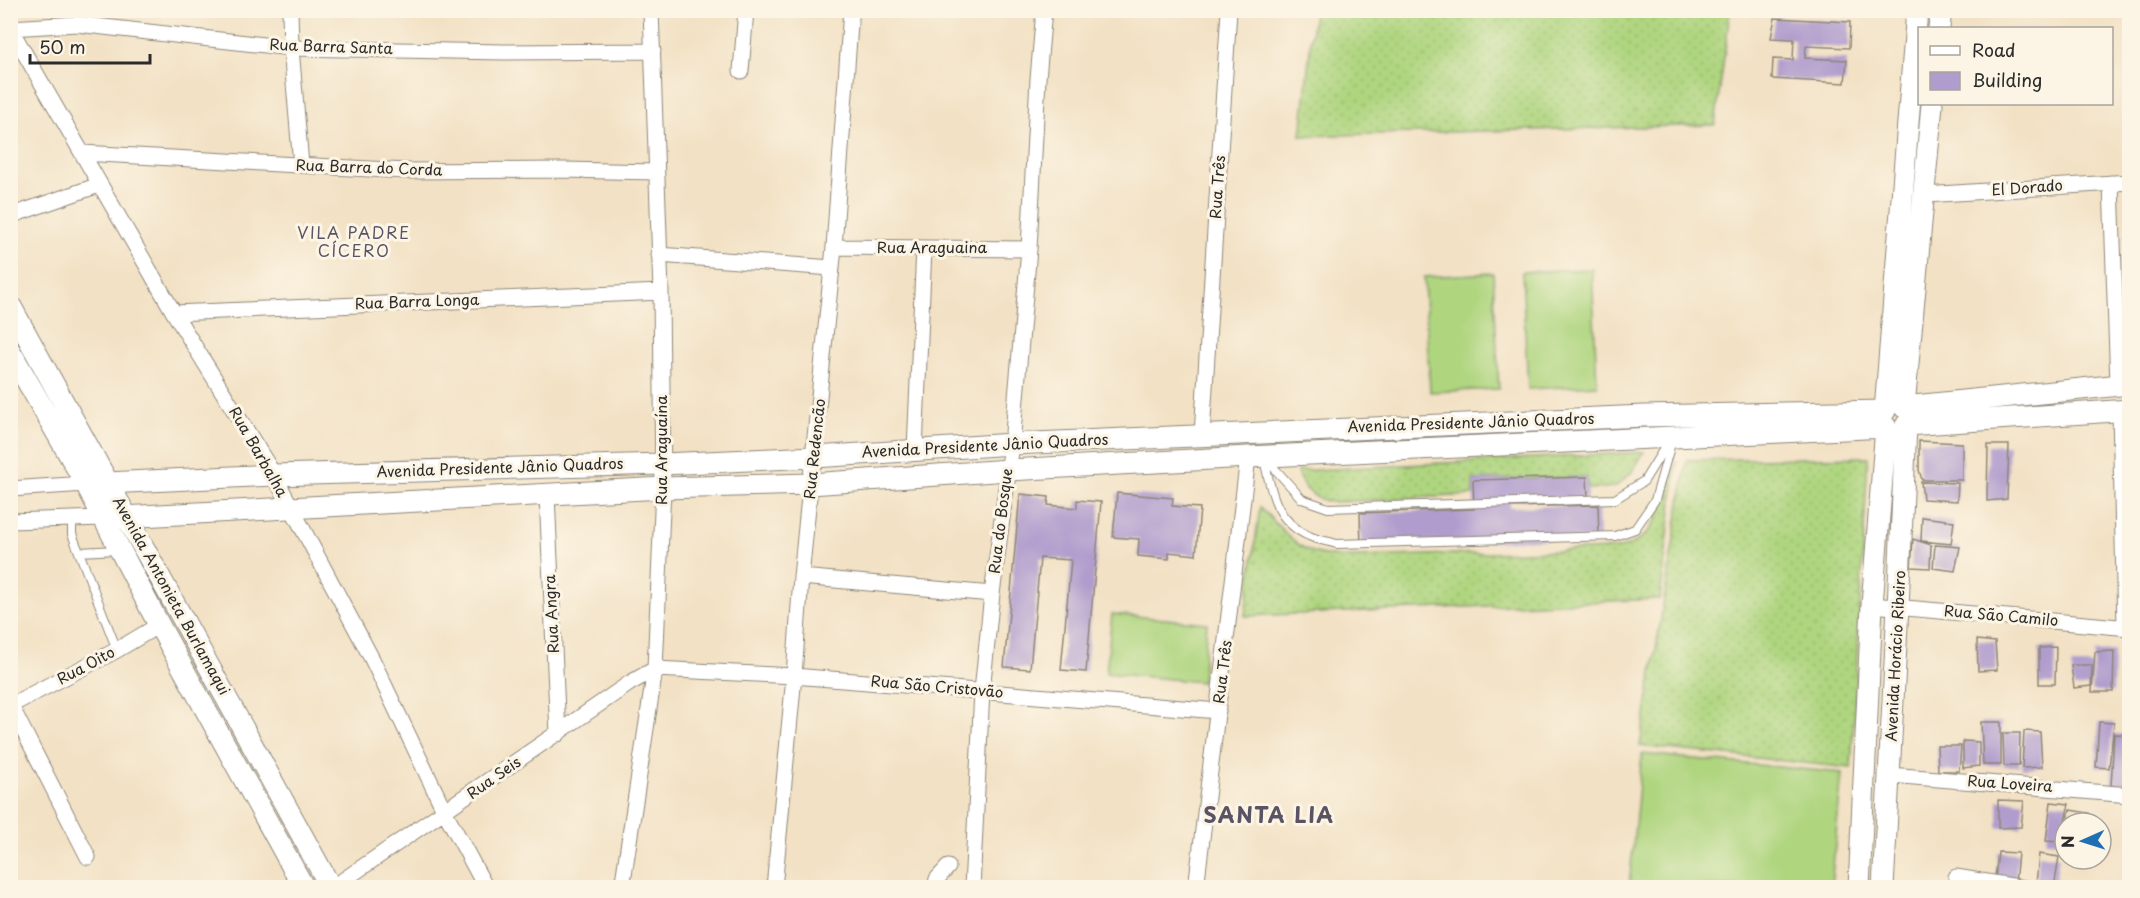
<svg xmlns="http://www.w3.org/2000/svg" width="2140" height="898" font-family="'Playpen Sans',sans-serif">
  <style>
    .grass { fill: url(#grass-dots); stroke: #6d8055; stroke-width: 1.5 }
    .pitch { fill: #afd57f; stroke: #6d8055; stroke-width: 1.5 }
    .building { fill: #b09ccd }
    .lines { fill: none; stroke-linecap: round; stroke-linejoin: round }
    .lane-casing { stroke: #8e8678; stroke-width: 10 }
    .street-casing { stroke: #8e8678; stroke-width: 17 }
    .secondary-casing { stroke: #8e8678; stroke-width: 23 }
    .lane { stroke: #fff; stroke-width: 8 }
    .street { stroke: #fff; stroke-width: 15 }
    .secondary { stroke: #fff; stroke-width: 21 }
    .labels { text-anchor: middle; stroke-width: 6; stroke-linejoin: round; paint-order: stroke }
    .street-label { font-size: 15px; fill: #2b2b2b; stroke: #fcf5e5 }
    .neighbourhood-label { font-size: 16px; letter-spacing: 1.5px; fill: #5a5364; stroke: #fcf5e5 }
    .district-label { font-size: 21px; font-weight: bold; letter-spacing: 1.5px; fill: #5a5364; stroke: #fcf5e5 }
  </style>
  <defs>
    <pattern id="grass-dots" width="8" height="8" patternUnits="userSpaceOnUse" patternTransform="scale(1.5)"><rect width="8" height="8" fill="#afd57f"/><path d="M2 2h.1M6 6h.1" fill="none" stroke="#97b76e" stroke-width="1.8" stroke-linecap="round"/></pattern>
  </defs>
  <rect width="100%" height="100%" fill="#fcf5e5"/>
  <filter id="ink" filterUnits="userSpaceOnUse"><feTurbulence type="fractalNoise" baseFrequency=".0167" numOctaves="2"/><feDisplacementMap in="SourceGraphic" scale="12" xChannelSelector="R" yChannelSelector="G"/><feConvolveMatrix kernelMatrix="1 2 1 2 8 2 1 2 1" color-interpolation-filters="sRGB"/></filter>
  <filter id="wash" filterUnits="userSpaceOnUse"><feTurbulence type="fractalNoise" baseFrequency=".008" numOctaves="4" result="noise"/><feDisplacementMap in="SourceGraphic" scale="24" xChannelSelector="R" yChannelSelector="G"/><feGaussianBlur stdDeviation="1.35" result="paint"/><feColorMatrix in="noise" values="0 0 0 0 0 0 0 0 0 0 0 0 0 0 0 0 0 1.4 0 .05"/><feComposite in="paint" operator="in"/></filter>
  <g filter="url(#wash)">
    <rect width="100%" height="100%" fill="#f2e1c4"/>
    <path class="grass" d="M1314,11H1730L1715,125L1301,136Z
      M1644,452L1631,473L1615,487L1588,489L1587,477L1473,480V495L1333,502C1315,501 1301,487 1297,471Z
      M1868,457L1851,768L1640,746L1687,460Z
      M1677,461L1660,599L1245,616L1260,507C1297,545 1303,559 1359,557L1616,549C1662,541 1662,497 1677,461Z"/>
    <path class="pitch" d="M1592,269L1597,385L1528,389L1522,272Z
      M1493,273L1499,389L1430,392L1424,277Z
      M1112,614L1207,623L1202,682L1106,673Z
      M1642,754L1842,773L1831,887H1629Z"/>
    <g id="blocks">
      <path class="building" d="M1775,18L1850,22L1849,48L1806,46L1805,58L1847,60L1845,83L1772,79L1773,59L1793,60L1794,39L1771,38Z
        M1919,441L1962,443V480H1922L1919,470Z
        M1988,445H2009L2007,499L1987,501Z
        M1587,477L1588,498L1510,500V507L1598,505L1599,538L1361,546L1360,513L1474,509L1473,480Z
        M1921,482L1958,483L1957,501L1923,499Z
        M1117,493L1173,498L1172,506L1200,508L1196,555L1169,552V559L1138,556L1139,539L1113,537Z
        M1020,494L1049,497L1048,505L1077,508V500L1101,502L1086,672L1061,670L1071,560L1040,558L1030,669L1004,667Z
        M1922,517L1954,521L1951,544L1921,541Z
        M1913,539L1931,545L1930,568L1911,567Z
        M1935,545L1960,547L1955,571L1933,568Z
        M1977,640L1995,642L1997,670L1978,671Z
        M2056,647L2055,684H2039V648Z
        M2114,651L2113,692H2092L2095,652Z
        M2071,665H2092L2091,686L2074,688Z
        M1981,722H2001V765H1983Z
        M2099,722L2114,723L2109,768L2096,767Z
        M2024,731L2040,732L2042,767L2022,768Z
        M2003,733H2020L2019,766H2004Z
        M2114,734L2130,735L2128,788L2111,786Z
        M1963,741L1979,742V766L1963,768Z
        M1937,746H1961L1959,771H1938Z
        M1998,800L2024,801L2021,827L1998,828Z
        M2051,802L2069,804L2060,842L2046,841Z
        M2070,810L2089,813L2087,823H2067Z
        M1998,852L2018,853L2015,883L1995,879Z
        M2039,854L2059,857L2054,888L2036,884Z"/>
    </g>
  </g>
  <g filter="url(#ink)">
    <use href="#blocks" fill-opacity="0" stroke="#8e8678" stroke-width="1.5"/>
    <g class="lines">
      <g class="lane-casing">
        <path id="lane" d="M1264,458C1271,491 1275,521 1309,536C1317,540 1328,541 1337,544L1615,536L1635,529L1655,500L1672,440
          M1267,460L1302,499L1328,508L1615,499L1644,481L1668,442
          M72,519V534L117,650
          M79,552L117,550"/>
      </g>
      <g class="street-casing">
        <path id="street" d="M290,10L291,48L301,165
          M741,71L746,10
          M82,153L406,171L563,170L656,172
          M2111,183L2118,385
          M1924,195L2130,182
          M10,216L99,185
          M834,247L1029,249
          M659,255L832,268
          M174,313L661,292
          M2120,411L2125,627
          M1202,435L1229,10
          M915,449L924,248
          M10,489L86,484
          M547,495L558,734
          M10,521L103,518
          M801,577L992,594
          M1872,605L2130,628
          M10,704L88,857
          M11,705L117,650L159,625
          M1890,775L2130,795
          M1956,877L2024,888
          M332,888L630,683L655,669L794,676L1218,711
          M486,888L445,812L372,659L274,475L174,313L10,28L77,24L291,48L504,52L653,51
          M622,888L655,669L663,488L661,292L651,10
          M774,888L794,676L801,577L834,247L851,10
          M935,888L937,879L948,867
          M972,888L982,691L992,594L1012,444L1029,249L1038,79L1044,10
          M1196,888L1248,457"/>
      </g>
      <g class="secondary-casing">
        <path id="secondary" d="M1939,28L1941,10
          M1932,104L1904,407L2130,384
          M10,305L331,888
          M10,351L86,484L159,625L304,888
          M86,484L274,475L663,464L815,457L1012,444L1644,416L1885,411L1917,10
          M103,518L663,488L811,484L1008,470L1248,457L1886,427L1872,605L1859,888
          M1883,888L1898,607L1906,425L2130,410"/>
      </g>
      <use href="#lane" class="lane"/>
      <use href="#street" class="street"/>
      <use href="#secondary" class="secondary"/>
    </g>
  </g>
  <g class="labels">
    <g class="street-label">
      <text transform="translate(331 47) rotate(2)" y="5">Rua Barra Santa</text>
      <text transform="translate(369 168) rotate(2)" y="5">Rua Barra do Corda</text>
      <text transform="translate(1218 187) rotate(-86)" y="5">Rua Três</text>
      <text transform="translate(2027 188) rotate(-4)" y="5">El Dorado</text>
      <text x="932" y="253">Rua Araguaina</text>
      <text transform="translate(417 302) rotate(-2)" y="5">Rua Barra Longa</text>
      <text transform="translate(1471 423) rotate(-2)" y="5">Avenida Presidente Jânio Quadros</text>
      <text transform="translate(985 446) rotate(-3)" y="5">Avenida Presidente Jânio Quadros</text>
      <text transform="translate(815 449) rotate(-84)" y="5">Rua Redencão</text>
      <text transform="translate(662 450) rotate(-90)" y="5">Rua Araguaína</text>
      <text transform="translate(258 452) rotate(60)" y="5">Rua Barbalha</text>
      <text transform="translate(500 468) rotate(-2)" y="5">Avenida Presidente Jânio Quadros</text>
      <text transform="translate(1001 521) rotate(-83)" y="5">Rua do Bosque</text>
      <text transform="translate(171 596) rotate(61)" y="5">Avenida Antonieta Burlamaqui</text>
      <text transform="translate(552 614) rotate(-93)" y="5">Rua Angra</text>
      <text transform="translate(2001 616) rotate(5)" y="5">Rua São Camilo</text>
      <text transform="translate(1896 656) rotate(-87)" y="5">Avenida Horácio Ribeiro</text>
      <text transform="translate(86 666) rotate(-28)" y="5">Rua Oito</text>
      <text transform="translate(1223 672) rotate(-83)" y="5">Rua Três</text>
      <text transform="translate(937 687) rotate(5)" y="5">Rua São Cristovão</text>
      <text transform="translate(494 778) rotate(-35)" y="5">Rua Seis</text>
      <text transform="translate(2010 784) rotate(4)" y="5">Rua Loveira</text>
    </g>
    <g class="neighbourhood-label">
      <text x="354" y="239">VILA PADRE<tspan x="354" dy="18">CÍCERO</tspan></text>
    </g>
    <g class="district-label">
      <text x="1269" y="823">SANTA LIA</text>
    </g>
  </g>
  <rect width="2140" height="898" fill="none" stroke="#fcf5e5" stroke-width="36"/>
  <rect x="1918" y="27" width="195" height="78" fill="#fcf5e5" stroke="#a8a49b" stroke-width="1.5"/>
  <rect x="1930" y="46" width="30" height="9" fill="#ffffff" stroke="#a8a49b" stroke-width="1.5"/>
  <text x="1972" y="57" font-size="18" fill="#2b2b2b">Road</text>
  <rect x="1930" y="72" width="30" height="18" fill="#b09ccd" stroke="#a8a49b" stroke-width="1.5"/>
  <text x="1972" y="87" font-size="18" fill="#2b2b2b">Building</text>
  <g transform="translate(2083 841) rotate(267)"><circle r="28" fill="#fcf5e5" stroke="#a8a49b" stroke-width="1.5"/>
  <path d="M0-4.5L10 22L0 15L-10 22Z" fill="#1f6fb2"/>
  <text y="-9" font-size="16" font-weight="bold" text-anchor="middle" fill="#2b2b2b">N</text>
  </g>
  <path d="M30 54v9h120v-9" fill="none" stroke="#2b2b2b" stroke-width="3"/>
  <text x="39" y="54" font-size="18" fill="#2b2b2b" stroke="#fcf5e5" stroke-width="4.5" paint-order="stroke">50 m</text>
</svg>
